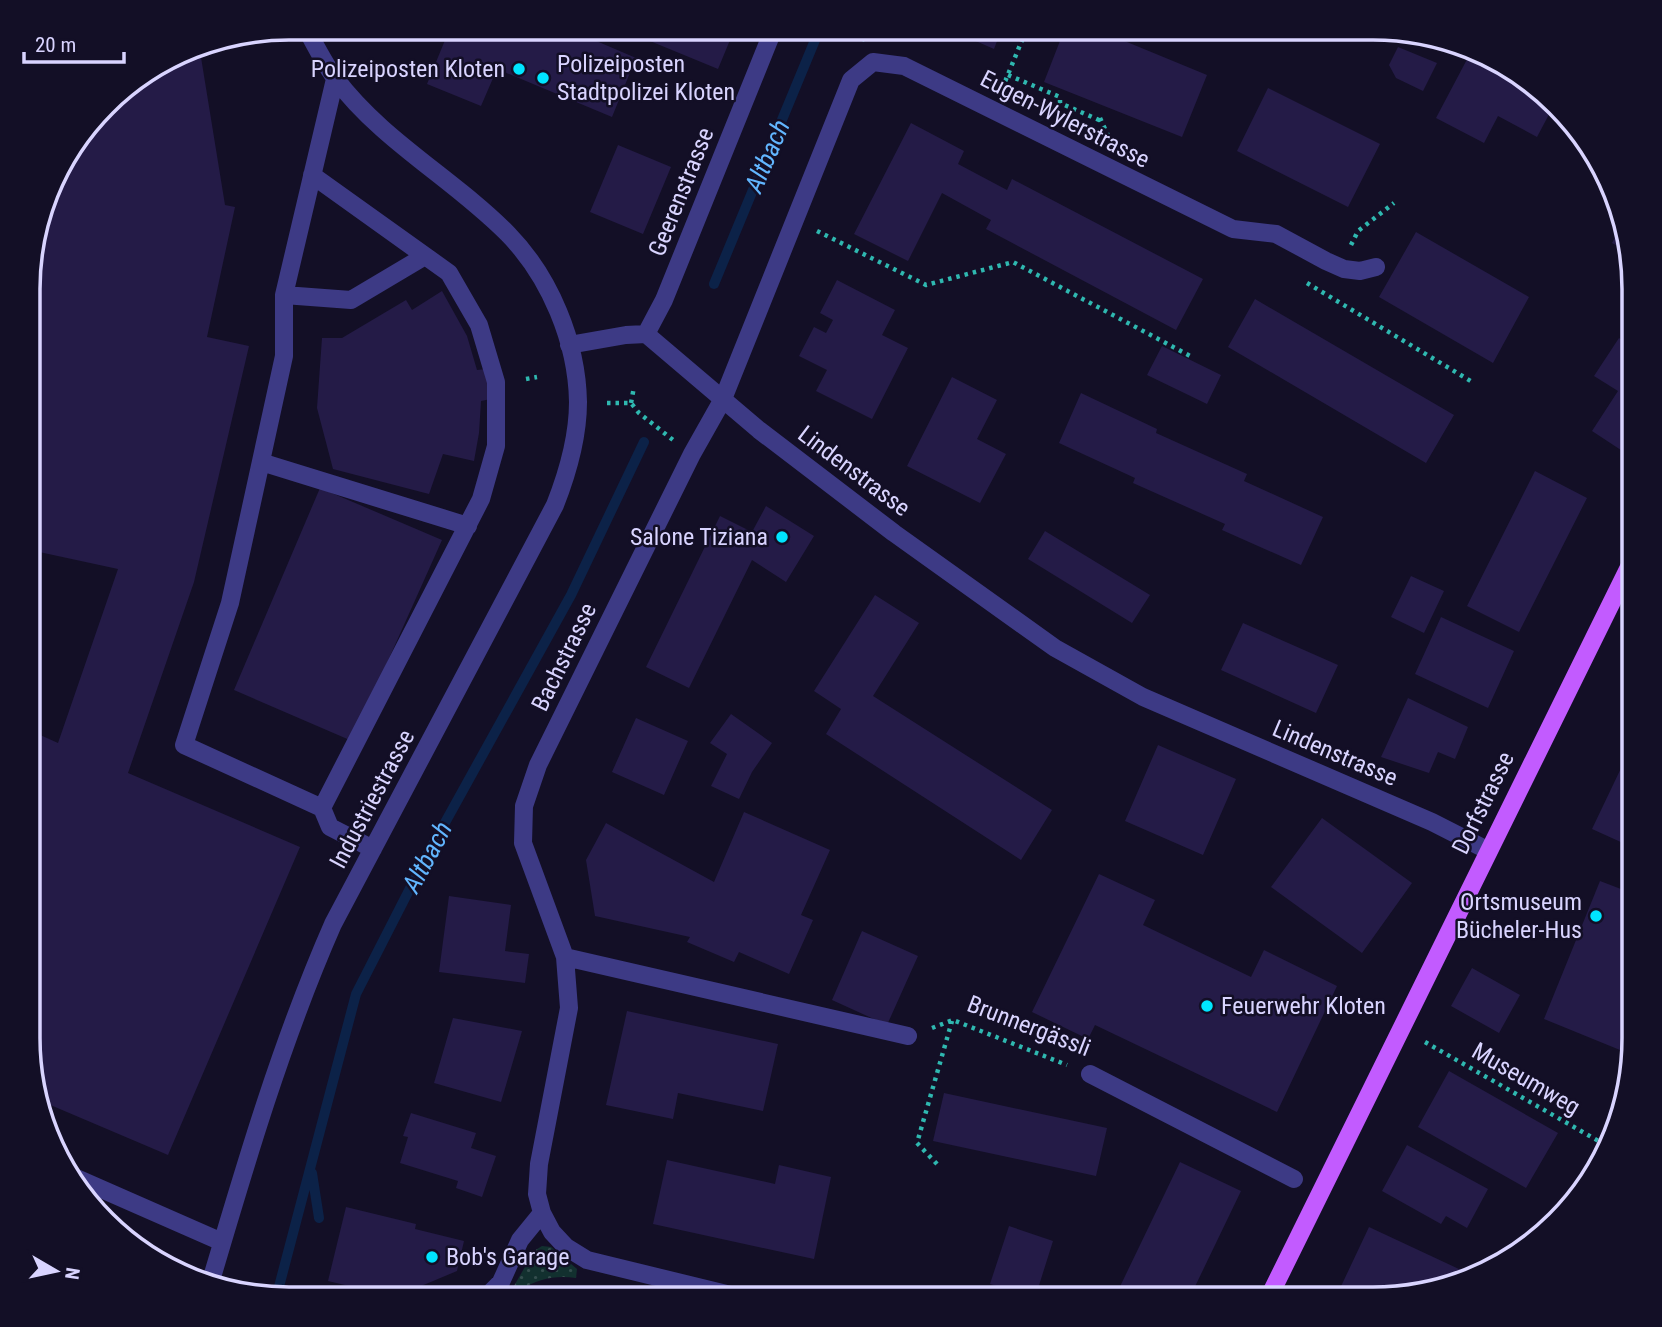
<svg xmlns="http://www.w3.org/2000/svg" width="1662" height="1327" font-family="'Roboto Condensed',sans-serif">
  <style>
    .park { fill: url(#park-dots) }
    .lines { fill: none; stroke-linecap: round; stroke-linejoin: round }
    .stream { stroke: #0c2248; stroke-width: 10 }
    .building { fill: #241b47 }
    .path { stroke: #2fb8b0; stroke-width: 4.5; stroke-dasharray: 3.5 5; stroke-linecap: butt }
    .minor { stroke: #3d3a85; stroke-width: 18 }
    .major { stroke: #c25bff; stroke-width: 18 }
    .poi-dot { fill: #00e5ff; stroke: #130f26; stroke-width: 2.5 }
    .labels { text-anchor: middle; stroke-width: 5; stroke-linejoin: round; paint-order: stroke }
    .poi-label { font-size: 24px; fill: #d9d4ff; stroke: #130f26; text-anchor: start }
    .street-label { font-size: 24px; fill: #d9d4ff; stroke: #130f26 }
    .water-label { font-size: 26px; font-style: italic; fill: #62b6ff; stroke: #130f26 }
    .rim { fill: none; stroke: #d9d4ff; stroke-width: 3.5 }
  </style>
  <defs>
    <pattern id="park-dots" width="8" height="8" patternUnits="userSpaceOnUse" patternTransform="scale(1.75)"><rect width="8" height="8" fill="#12302f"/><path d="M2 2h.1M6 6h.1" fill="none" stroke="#344d4e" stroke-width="1.8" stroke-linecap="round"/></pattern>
  </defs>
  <rect width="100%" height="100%" fill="#130f26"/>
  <path class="park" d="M542,1246L551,1247L577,1269L576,1278C555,1275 538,1279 520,1290L514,1286L534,1251Z"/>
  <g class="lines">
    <path class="stream" d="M714,284L820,28
      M312,1173L319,1218
      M276,1298L356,994L426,857L571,595L644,442"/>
  </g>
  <path class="building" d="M450,28H566L636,58L612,117L497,69L481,106L427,84Z
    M655,28H735L718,69L650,41Z
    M946,28H1002L994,49Z
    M1065,28H1093L1207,75L1182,137L1044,82Z
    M1370,29H1389L1403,32L1399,41Z
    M199,45L225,205L235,207L207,337L249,346L194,582L128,773L300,847L168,1155L41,1101L29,1055V730L58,743L118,569L30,550V286L49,200L63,159L117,93Z
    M1398,47L1437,63L1423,91L1396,78L1389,65Z
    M1473,48L1545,93L1554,105L1537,137L1498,116L1484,143L1436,118Z
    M1268,88L1380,144L1348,207L1237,151Z
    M911,123L964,151L958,164L1007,190L1012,179L1203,279L1176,330L986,229L991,220L942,193L908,261L854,234Z
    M618,145L671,167L643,234L590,212Z
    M1620,228L1625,250L1612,243Z
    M1416,232L1529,297L1493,363L1379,297Z
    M837,280L895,310L882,335L908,348L872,419L816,391L827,370L799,356L814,327L826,333L833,320L820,313Z
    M442,291L467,336L477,370L486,369L491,399L481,401L479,433L474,461L443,454L429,494L333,469L317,408L322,338H342L406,300L412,310Z
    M1255,299L1454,415L1426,463L1228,347Z
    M1619,338L1634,349V443L1627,454L1592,431L1618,391L1594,376Z
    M1162,346L1221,375L1207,404L1147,375Z
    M952,377L997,400L977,439L1006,454L980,503L907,466Z
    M1081,393L1157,429L1156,433L1247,474L1244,481L1323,517L1301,565L1222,530L1225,524L1133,483L1135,478L1059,443Z
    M1535,471L1587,498L1519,632L1467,606Z
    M320,488L442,540L352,741L234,690Z
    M766,506L814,536L786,582L752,560L689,688L646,667L720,516L752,532Z
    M1045,531L1150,595L1132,623L1028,559Z
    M1411,576L1444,591L1424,633L1391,617Z
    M875,595L919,623L873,696L1052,810L1021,860L826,734L841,709L814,691Z
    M1441,617L1514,651L1488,708L1415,674Z
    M1243,623L1338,665L1316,713L1221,670Z
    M1408,698L1468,727L1455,759L1438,752L1429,773L1381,757Z
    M731,714L772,743L752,772L739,799L711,786L727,754L710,743Z
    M636,718L688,741L664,795L612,772Z
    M1634,741V848L1592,829Z
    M1158,745L1236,779L1203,855L1125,821Z
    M744,812L830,850L801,915L813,920L789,974L739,952L734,962L687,942L690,937L595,916L586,860L606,823L714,882Z
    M1322,818L1412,883L1362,953L1271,887Z
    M1099,874L1155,900L1143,925L1251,977L1264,950L1337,986L1277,1112L1095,1025L1088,1039L1032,1012Z
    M1600,881L1634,894L1633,1016L1620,1050L1544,1019Z
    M449,896L511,905L505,951L529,954L525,983L439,972Z
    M862,931L918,956L887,1025L832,1000Z
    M1472,968L1520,995L1499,1033L1451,1006Z
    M627,1011L778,1044L763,1111L678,1093L673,1119L606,1105Z
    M453,1018L522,1031L501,1102L434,1083Z
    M1449,1071L1558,1133L1526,1188L1418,1127Z
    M944,1093L1107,1128L1096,1176L933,1141Z
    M411,1113L476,1133L471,1148L496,1156L482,1197L456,1188L458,1181L400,1163L408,1137L403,1136Z
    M1407,1145L1488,1189L1467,1228L1446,1216L1441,1224L1382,1191Z
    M667,1160L775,1184L779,1165L831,1177L814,1259L653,1224Z
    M1180,1162L1241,1191L1189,1299H1114Z
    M346,1207L416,1224L415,1229L464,1241L457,1271L414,1289L402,1287L399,1298L328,1281Z
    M1009,1226L1053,1241L1035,1298L990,1284Z
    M1369,1227L1476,1277L1372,1299H1335Z"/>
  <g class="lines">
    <path class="path" d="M865,41L863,35L865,28
      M1008,75L1060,97V103L1099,120L1102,117
      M1002,89L1027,28
      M1100,118L1110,140
      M817,231L926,285L1013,262L1194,358
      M1351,245L1358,231L1394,203
      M1307,283L1474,383
      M526,379L537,377
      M607,403H631L639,413L673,440
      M631,403L634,387
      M932,1028L953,1020L1067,1065
      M1425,1042L1609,1147
      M937,1164L917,1143L952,1021"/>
    <path class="minor" d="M335,79L284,295V356L230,603L184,745L322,808L330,827L373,849
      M312,175L449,273L479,325L496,382V446L481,499L322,808
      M284,295L351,300L425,256
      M646,334L664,300L774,28
      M569,345L626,335L646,334L759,430L894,533L1055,648L1143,697L1432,822L1487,850
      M261,462L468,526
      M565,957L908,1036
      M1090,1074L1294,1179
      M74,1177L222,1242
      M210,1284C246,1162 282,1040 333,924L555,505C568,472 578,438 578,402C577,342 550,277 508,234C454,179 382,141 335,78C324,63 315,45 306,28
      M484,1299L501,1282L520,1240L542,1213
      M747,1299L587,1260L566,1247L552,1232L542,1213L537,1194L539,1164L569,1008L565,957L523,843L524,806L538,765L692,454L723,399L851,80L873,62L904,66L1233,229L1276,234L1326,261L1344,269L1360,271L1376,267"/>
    <path class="major" d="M1268,1299L1634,557"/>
  </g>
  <g class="poi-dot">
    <circle cx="519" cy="69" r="7"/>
    <circle cx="543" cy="78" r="7"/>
    <circle cx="782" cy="537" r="7"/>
    <circle cx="1596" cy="916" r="7"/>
    <circle cx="1207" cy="1006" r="7"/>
    <circle cx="432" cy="1257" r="7"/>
  </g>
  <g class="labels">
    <g class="poi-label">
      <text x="557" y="72">Polizeiposten<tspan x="557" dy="28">Stadtpolizei Kloten</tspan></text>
      <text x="505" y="77" text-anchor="end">Polizeiposten Kloten</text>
      <text x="768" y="545" text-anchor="end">Salone Tiziana</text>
      <text x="1582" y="910" text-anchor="end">Ortsmuseum<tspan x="1582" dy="28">Bücheler-Hus</tspan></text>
      <text x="1221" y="1014">Feuerwehr Kloten</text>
      <text x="446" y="1265">Bob's Garage</text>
    </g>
    <g class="street-label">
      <text transform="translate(1065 119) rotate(27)" y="8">Eugen-Wylerstrasse</text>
      <text transform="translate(681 192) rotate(-68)" y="8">Geerenstrasse</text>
      <text transform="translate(854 471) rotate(37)" y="8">Lindenstrasse</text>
      <text transform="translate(564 657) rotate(-64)" y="8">Bachstrasse</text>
      <text transform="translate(1335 753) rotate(23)" y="8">Lindenstrasse</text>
      <text transform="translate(372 799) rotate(-62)" y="8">Industriestrasse</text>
      <text transform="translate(1483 803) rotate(-64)" y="8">Dorfstrasse</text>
      <text transform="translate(1029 1026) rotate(21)" y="8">Brunnergässli</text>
      <text transform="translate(1526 1079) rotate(30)" y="8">Museumweg</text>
    </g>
    <g class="water-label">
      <text transform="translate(767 156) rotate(-67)" y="9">Altbach</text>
      <text transform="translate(427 857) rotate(-62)" y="9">Altbach</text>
    </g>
  </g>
  <path d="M0 0H1662V1327H0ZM289 40H1373A249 249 0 0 1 1622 289V1038A249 249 0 0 1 1373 1287H289A249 249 0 0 1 40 1038V289A249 249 0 0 1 289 40Z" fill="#130f26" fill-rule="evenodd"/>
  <path class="rim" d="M289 40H1373A249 249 0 0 1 1622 289V1038A249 249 0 0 1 1373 1287H289A249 249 0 0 1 40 1038V289A249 249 0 0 1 289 40Z"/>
  <g transform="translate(56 1271) rotate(99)" stroke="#130f26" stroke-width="5" paint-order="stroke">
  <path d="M0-5L12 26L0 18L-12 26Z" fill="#d9d4ff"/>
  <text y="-10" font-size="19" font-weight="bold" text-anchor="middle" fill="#d9d4ff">N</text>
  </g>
  <path d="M24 52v10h100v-10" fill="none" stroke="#d9d4ff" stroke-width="3.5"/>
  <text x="35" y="52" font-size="21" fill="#d9d4ff" stroke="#130f26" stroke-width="5" paint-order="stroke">20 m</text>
</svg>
